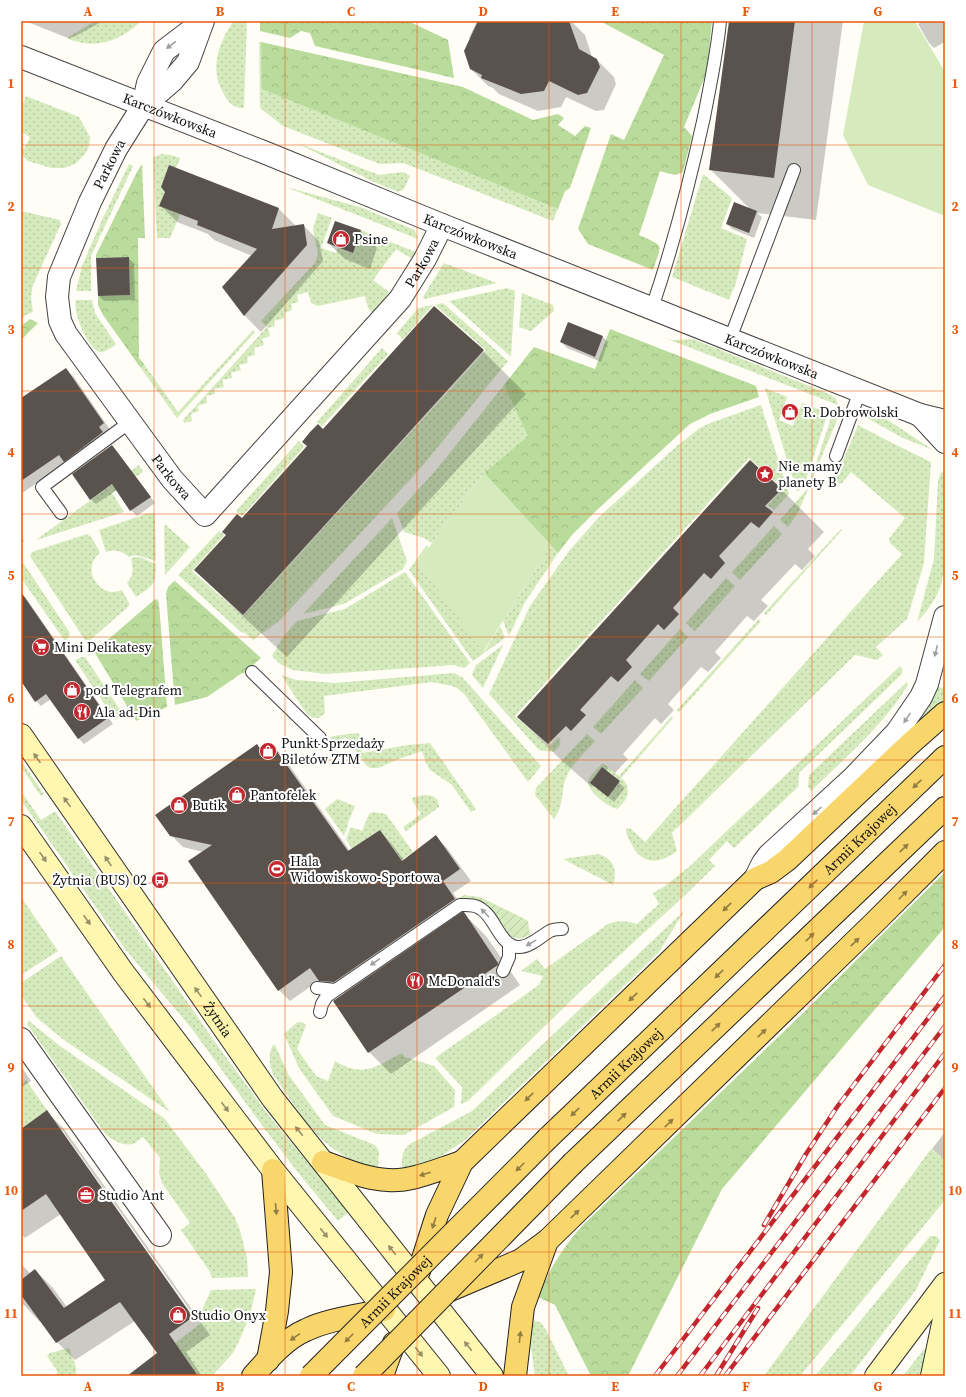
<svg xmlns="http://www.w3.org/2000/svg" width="966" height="1397" font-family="'Source Serif 4',serif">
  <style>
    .grass { fill: url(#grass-dots); fill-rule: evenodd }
    .forest { fill: url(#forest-crowns) }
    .park { fill: #d5ebbd }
    .garden { fill: url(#garden-furrows) }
    .shadow { fill: #0003; fill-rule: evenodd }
    .building { fill: #5a524d }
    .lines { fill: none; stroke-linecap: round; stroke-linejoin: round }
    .lane-casing { stroke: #444; stroke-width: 14 }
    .street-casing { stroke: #444; stroke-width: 24 }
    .secondary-casing { stroke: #333; stroke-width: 24 }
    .primary-casing { stroke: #222; stroke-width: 24 }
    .lane { stroke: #fff; stroke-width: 12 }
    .street { stroke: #fff; stroke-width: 22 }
    .secondary { stroke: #fff6b0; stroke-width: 22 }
    .primary { stroke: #f9d66b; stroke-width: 22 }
    .rail-casing { stroke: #c4262e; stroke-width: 4.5 }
    .rail { stroke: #fff; stroke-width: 3; stroke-dasharray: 9; stroke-linecap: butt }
    .primary-bridge-casing { stroke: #222; stroke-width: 24; stroke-linecap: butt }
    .primary-bridge { stroke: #f9d66b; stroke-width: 22 }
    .oneway { fill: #a0a0a0 }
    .oneway2 { fill: #948f68 }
    .oneway3 { fill: #917d42 }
    .grid { fill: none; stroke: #e8590c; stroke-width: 1; stroke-opacity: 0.55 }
    .labels { text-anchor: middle; stroke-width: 4; stroke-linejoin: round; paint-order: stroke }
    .street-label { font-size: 14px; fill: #111; stroke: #fff }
    .poi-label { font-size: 14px; fill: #111; stroke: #fff; text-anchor: start }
    .neatline { fill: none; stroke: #e8590c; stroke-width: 1.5 }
    .grid-label { font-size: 13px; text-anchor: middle; font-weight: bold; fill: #e8590c }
  </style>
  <defs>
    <pattern id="grass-dots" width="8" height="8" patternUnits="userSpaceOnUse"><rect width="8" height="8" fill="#d5ebbd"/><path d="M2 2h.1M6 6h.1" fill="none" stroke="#b6c8a1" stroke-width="1.8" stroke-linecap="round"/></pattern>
    <pattern id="forest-crowns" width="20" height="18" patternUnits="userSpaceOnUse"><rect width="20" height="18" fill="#b9dc9c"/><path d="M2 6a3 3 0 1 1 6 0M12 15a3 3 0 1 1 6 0" fill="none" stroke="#9ebc85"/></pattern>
    <pattern id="garden-furrows" width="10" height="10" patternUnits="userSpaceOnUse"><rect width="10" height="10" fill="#d5ebbd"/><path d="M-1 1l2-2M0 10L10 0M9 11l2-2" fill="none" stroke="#b6c8a1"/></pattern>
  </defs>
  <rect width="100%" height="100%" fill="#fffdf5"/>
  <path class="grass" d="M95,21H141C126,37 101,48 79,42C75,41 70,40 67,38Z
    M234,21H247L244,108C235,108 230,105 225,96C209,72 217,43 234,21Z
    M259,42H261L263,89L558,209L553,221L403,163L380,164L283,126L260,108Z
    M26,96L79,117L90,137L89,146L85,154L75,164L64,168H51L28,161L21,154V147L24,149L30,137L21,132V109Z
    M295,142L379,175L403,172L410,176L404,189L398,192L374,182Z
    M162,154L171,155L180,158L176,168L169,165L161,187L165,191L161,204L162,207L180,214L170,238H157L153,157Z
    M129,164L133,166L91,256V291H76L82,266L102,220Z
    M703,174L732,198L721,228L747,239L736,283L729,300L672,277Z
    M286,187L363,208L412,229L415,231L418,239Z
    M21,211L60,220L61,224L33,285L31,297L33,312L26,315L21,319Z
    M318,213L332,218L321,248L336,253L338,247L353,253L361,230L418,253L414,257L411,258L396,249L373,280L389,292L375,312L372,313L368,308L365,296L318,306L311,303L308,292L297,295L298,302L291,304L292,310L284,313L285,318L274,321L275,326L268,328L270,336L262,339L264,345L254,348L255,355L247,357L248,363L239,365L241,370L231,373L232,378L222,380L224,387L214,389L215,394L206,396L207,403L197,406L199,411L191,414L192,421L184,423L183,420L267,327L261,321L315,263L318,254L313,229Z
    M444,263L497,283L424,299L423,297Z
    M507,288L515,291L511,357L449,301Z
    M522,293L553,305L554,311L531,331L519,327Z
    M76,300H92L95,313L116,344C112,347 105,353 100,352C88,349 72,311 76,300Z
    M443,303L508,361L419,470L279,621L253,640L245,633L241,632L178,575L219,531L224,535L192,571L243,616L486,350L435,305Z
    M433,305L403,339L397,333L418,308Z
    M253,330L255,332L177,418L140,367L144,364L178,412Z
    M665,338L672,340L693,339L829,394L836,399L838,405Z
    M382,348L388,354L322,426L317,422Z
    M504,385L529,436L484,473L432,543L424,538L404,532L397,513L437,469Z
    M765,388L787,397L779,420L793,426L802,403L828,413L804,485L797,492Z
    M761,405L789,494L774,510L768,505L783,489L749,458L515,716L549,747L558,737L561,740L559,742L561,744L554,752L539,750L489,694L530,606L569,551L599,517L678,445L700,428L710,423Z
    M832,415L838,416L837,420L798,513L788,527L780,520L808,488Z
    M873,415L888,420L933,450L903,438L865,417Z
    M858,425L892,443L931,462L924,563L907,619L876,647L883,655L877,660L855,655L672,833L677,851C659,865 641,865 631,843C628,838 626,834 626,828L631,829L645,842L902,554L890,543L889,539L905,518L851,472L842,483L839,484L837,481V475Z
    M299,441L304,447L242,516L237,512V510Z
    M139,465L143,472L112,493L124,512L36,540Z
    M941,472L945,473C945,492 945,512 945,531C945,571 947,591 917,622L934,559L938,481Z
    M149,513L154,514L155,516L156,561L136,555L129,557C122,551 116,549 106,552L99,530Z
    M392,518L407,561L403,569L344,604L303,614Z
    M166,525L190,547L165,575L164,527V526Z
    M774,526L782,534L740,580L732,572Z
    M841,529L842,530L766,615L764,613Z
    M87,534L91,537L100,552C97,556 93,560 92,565C89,577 100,591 112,592C115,592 119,591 122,590L129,603V606L88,642L85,640L30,556L32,552Z
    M551,545L558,553L525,602L509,636L503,621Z
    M426,546L429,547L418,562L484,652L500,626L505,638L473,661L409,570Z
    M135,557H139L156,564C156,586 153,585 136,597L127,583C134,575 133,568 131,559Z
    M21,562L24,564L70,633L69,637L65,641L21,578Z
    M405,572L470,663L464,668L454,665L326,674L293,670L280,664L272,656L283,637L297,621L345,609Z
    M726,578L735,586L695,631L686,623Z
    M759,619L761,621L679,712L677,710Z
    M680,629L688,637L649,681L640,674Z
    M503,645L483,688L472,675L476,665Z
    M82,657H85L123,714L115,720L75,660Z
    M900,666L902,669V674L799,773L798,787L734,848L727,841L709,860L715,866L683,897L584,988L468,1101L461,1104L462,1087L435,1058L539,985L543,976L521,971L537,959L545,969L608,924C618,920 627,921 637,924L659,904L653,893L665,886L690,866Z
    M454,673L463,678L541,766L528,782L465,695L457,688L452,686L432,682L324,696L325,713L319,718C313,719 310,717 306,713L281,675L297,680L335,683Z
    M635,680L643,688L601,734L593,727Z
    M907,682L908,685C883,726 846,757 811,791L808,787L809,775Z
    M937,686L942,688L945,686V702L925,719H921L920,716Z
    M672,716L673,718L621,778C623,780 626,782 627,786C630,795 624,804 617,809C609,808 587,791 588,782C589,776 597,769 602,764H604L619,776ZM602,767L620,781L608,797L590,783Z
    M357,733L360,735L362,753L408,745L430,743L476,809L471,812L452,785L430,770L426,763L422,751L399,759L378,768H370L366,765L346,737L334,744L329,743L331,737L333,736Z
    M587,734L595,741C586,752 571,764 566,778C560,793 565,804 554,819L535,795L536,788Z
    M21,761L44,794L41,796L23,770L21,771Z
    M23,794L41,820L55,811L217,1045L270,1117L349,1212L338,1221L300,1175L264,1128L192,1029L125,949L21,800V796Z
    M423,795C431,795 439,796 439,807L406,831L403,827L421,814L412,800V798Z
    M337,799L355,806L347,825H348L344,836L325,809Z
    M373,812L386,814L413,852L402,860L380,830L352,849L346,839L351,827L362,831L369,814Z
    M598,854C615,859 617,870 613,885L563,859Z
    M21,897L58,951L21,975Z
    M685,910L659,952L464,1141L434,1161L402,1169C402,1157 401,1152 410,1144L472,1111Z
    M61,956L170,1112L64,1040L37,1018L21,995V983Z
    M29,1021L60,1046L164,1118L207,1175L235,1218L240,1230L247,1258L248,1277L212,1278L210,1272L181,1230L190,1223L162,1183L159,1173L160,1158L143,1137C141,1138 138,1141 135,1143C125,1148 113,1140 106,1135L27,1024Z
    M300,1022L304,1023L306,1025L297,1049L316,1076L328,1081L335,1061C364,1078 375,1067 402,1053L405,1057L434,1066L455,1090L454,1107L404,1135L377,1134L333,1116L299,1068L284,1034L296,1023Z
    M273,1045H275L288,1074L325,1125L375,1145L379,1151L378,1168C365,1165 349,1160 338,1152C310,1134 292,1101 273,1074C269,1063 268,1056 273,1045Z
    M26,1080L47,1110L21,1129V1084Z
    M931,1149L945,1160V1200L800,1376H764Z
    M930,1236H936L940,1240L916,1290L850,1376H815Z
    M256,1289L250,1315L241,1337L233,1353L212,1376H198L175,1343L204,1321L200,1315L211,1290Z
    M532,1321L540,1322L545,1328L569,1376H535L531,1348Z
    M69,1348L76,1367V1376H54L58,1372L47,1356L50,1353Z
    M924,1349L926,1350V1354L921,1376H903Z"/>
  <path class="forest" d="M260,21H408L448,40L454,78L315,46L310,33L301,31L290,38L260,31Z
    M600,21H712L707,72L684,127L692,136L683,172C676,177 667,173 660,171L639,235C665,247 662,242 653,270L588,244L578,229L611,134L624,140L664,55Z
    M261,42L463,87L533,120L558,114L564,118L558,125L575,136L585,126L591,128L570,188L565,191L558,209L262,89Z
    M142,164L145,238H138L139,358L144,364L140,367L103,315L98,305V296L130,295L129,257L96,258V255L137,172Z
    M30,319L38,323L21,340V326Z
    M610,329L756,386L759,397L710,414L690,424L597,510L572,535L558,553L484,473L528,436L504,385L534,347L595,369Z
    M175,581L261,658L243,674L242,673L207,697L175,705L166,594L168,587L173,582Z
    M157,599L159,603L167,707L136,721L95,653L96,650L154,600Z
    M945,872V927L722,1189L628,1376H591L555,1305L538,1297C549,1270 562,1249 581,1227L800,1016Z"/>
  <path class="park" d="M864,21H920L916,23L945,72V216L868,185L843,135Z
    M484,473L551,545L483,652L418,562Z"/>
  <path class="garden" d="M464,895L480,897L525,919L528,921L530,935C522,938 517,941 509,935C495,914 487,896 458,898Z"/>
  <path class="shadow" d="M25,21H103L74,37L68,38Z
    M477,21H571L585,35L592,57L597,60L614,77L616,84L604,110L596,111L566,97L561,107L538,111L499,94L493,88L488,86L471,69V39L469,38Z
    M730,21H843L816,220L757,213L762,217L754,238L732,229L727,224L751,210L710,169Z
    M922,21H944L945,42L934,48L929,43L918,24Z
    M170,166L279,209L295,225L294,226L303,225L319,241L323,261L261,332L245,316L223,287L252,256L214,240L208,234L177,222L161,206L166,192Z
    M361,231L377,248L370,269L345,259L328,243Z
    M128,258L134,263L135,300L104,301L99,296Z
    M603,337L608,342L601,362L567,348L561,342Z
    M483,351L526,394L287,657L239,613L196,570L323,430Z
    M66,369L74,377L111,431L21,494V400Z
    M112,446L117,451L155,503L137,516L131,510L117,490L96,504L91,499Z
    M781,489L824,532L808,549L815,556L802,570L795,564L761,600L768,606L754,621L747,616L715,652L721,658L708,672L701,667L668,704L674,710L661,724L655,718L623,754L628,759L615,773L609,768L606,771L625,788L614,802L593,785L592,787L561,760L518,717Z
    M21,536L24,541L21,543Z
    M21,593L26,598L113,724L84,744L79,739L51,699L41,706L36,701L21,679Z
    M271,744L282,755L350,851L380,831L391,843L404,860L435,836L447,848L471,881L453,893L466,911L463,913L486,936L520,985L391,1074L369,1052L346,993L331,992L320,980L290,1001L279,990L203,852L183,847L171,835L257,745L262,750Z
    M21,1066L31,1081L21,1088Z
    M47,1112L64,1129L210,1335L186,1352L202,1376H128L158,1353L135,1321L75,1360L57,1342L42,1321L40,1322L21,1302V1264L31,1274L35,1270L53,1288L67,1307L106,1281L61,1214L25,1238L21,1234V1130ZM60,1130H62L197,1320L195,1321Z
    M945,1132V1160L932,1149Z"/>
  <path class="building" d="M478,21H569L579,49L597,59L600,67L587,93L578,95L549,81L544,91L521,94L481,78L482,75L470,69L464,51Z
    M729,21H795L774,178L709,170Z
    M169,165L279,208L272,229L304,224L307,245L244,316L222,287L257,249L197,225L198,221L159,206L165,192L161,187Z
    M734,202L757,211L749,233L726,224Z
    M335,221L361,230L353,253L327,243Z
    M129,257L130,295L98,296L96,258Z
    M434,306L484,350L243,615L194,570L226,535L222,532L237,514L242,518L307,446L302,442L310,432L318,424L323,429Z
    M568,322L603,336L595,357L560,342Z
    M66,368L104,423L99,427L103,432L64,462L59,455L21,481V398Z
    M112,445L151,497L130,511L112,484L90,500L72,474Z
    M750,460L782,489L765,506L773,512L759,528L751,522L719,556L725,563L711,579L704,573L673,608L679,614L664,630L658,624L626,660L632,667L618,682L611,676L580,710L586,715L571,731L566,726L548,744L517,717Z
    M21,592L108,718L78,739L46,694L35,702L21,681Z
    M271,743L348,851L380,830L402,861L436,835L460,869L443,881L455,899L334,982L319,981L310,968L278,991L188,861L212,845L170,836L155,815L257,744L261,750Z
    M602,767L620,781L608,797L590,783Z
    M462,912H464L498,963V965L368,1053L333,1001Z
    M47,1110L193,1317L169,1334L198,1376H127L157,1353L120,1302L56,1343L21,1295V1280L35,1269L64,1308L105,1280L46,1194L21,1211V1129Z"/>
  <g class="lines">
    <g class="lane-casing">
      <path id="lane" d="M652,308C673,246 690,181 704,117C710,85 717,54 720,21
        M730,339L794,170
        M836,456L860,391
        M61,513L42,487L130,422
        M252,672L320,738
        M503,971L509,957V944
        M317,988L335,990
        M320,1012L322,1004L327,996L460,905C467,905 475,904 481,909C495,917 500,946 518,947C529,948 541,936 550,931C554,929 558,929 562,929"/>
    </g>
    <g class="street-casing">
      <g id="street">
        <path id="s1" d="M203,21L188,62L172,81L143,106L116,149L90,202L59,277L57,297L60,321L66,334L172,479L205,515L400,299L425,259L442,225"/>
        <path id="s2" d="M21,57L266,153L442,225L920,415L945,421"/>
        <path d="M143,106L148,83L164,51L202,22"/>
        <path d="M920,415L945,442"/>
        <path d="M755,879L763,863L769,855L854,777L897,732L921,697L927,684L945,617"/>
        <path d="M21,1039L160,1235"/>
      </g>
    </g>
    <g class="secondary-casing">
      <g id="secondary">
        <path id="s3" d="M21,735L273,1099L492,1376"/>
        <path d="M21,826L123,972L273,1170L439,1376"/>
        <path d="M876,1376L945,1284"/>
        <path d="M932,1376L945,1314"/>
      </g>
    </g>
    <g class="primary-casing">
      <g id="primary">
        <path id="s4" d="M547,1139L945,757"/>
        <path d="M323,1162C344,1169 365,1179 388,1180C412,1182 439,1169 462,1162"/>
        <path d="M573,1163L945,808"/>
        <path d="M419,1271L437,1215L462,1162L755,879L771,872L787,860L911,743L945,713"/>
        <path d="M448,1291L521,1260L547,1241L875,922L945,852"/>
        <path d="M268,1360L277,1311L281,1272L273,1170"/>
        <path d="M253,1376C268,1359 285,1339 306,1330C329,1319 358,1316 384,1310"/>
        <path d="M382,1376L394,1343"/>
        <path d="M515,1376L523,1307L547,1241"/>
      </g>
    </g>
    <use href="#lane" class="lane"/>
    <use href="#street" class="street"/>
    <use href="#secondary" class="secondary"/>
    <use href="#primary" class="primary"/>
    <g class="rail-casing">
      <path id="rail" d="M764,1225L806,1154L837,1107L945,965
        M655,1376L945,996
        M677,1376L945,1026
        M700,1376L945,1053
        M716,1376L758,1308
        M725,1376L945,1088"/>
    </g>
    <use href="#rail" class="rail"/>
    <g class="primary-bridge-casing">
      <g id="primary-bridge">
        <path id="s5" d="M311,1376L547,1139"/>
        <path d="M364,1376L573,1163"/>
      </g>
    </g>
    <use href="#primary-bridge" class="primary-bridge"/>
  </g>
  <defs><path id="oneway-solid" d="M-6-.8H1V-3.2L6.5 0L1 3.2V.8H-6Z"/></defs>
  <g class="oneway">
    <use href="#oneway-solid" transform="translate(171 45) rotate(143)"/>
    <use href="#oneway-solid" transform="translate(936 651) rotate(104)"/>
    <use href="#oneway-solid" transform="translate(907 718) rotate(124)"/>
    <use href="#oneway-solid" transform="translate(817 811) rotate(138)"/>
    <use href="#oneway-solid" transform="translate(485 913) rotate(-134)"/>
    <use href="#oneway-solid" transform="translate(531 943) rotate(151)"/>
    <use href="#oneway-solid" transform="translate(375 962) rotate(145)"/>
  </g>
  <g class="oneway2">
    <use href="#oneway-solid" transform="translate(37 758) rotate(-125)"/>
    <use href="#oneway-solid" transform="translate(67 802) rotate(-125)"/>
    <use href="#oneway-solid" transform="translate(43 857) rotate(55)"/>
    <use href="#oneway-solid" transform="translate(108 861) rotate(-124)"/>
    <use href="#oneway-solid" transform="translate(87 920) rotate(55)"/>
    <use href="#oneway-solid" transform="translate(198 992) rotate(-125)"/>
    <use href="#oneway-solid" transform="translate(147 1003) rotate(53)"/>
    <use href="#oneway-solid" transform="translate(225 1107) rotate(53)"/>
    <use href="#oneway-solid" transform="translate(299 1131) rotate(-129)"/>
    <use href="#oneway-solid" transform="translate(324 1233) rotate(52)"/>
    <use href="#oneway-solid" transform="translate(392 1250) rotate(-128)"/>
    <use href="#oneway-solid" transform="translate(468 1346) rotate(-129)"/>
    <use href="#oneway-solid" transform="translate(419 1352) rotate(51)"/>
  </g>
  <g class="oneway3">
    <use href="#oneway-solid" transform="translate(917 784) rotate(136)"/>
    <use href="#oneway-solid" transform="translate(904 848) rotate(-44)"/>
    <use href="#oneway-solid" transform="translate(813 884) rotate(136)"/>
    <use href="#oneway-solid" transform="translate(903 895) rotate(-45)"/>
    <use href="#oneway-solid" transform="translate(727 907) rotate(136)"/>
    <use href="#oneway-solid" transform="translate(810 937) rotate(-44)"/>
    <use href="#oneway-solid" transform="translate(855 942) rotate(-44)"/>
    <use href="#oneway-solid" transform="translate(719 974) rotate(136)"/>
    <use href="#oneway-solid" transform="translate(633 997) rotate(136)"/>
    <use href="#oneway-solid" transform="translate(716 1027) rotate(-44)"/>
    <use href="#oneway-solid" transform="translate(762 1033) rotate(-44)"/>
    <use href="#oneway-solid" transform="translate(529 1097) rotate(136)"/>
    <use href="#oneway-solid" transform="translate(575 1112) rotate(136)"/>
    <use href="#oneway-solid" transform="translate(622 1117) rotate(-44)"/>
    <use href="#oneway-solid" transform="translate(669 1123) rotate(-44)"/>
    <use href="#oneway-solid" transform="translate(520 1167) rotate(135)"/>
    <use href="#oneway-solid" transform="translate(425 1174) rotate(162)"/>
    <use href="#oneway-solid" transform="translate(276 1209) rotate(85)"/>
    <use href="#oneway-solid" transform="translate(575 1214) rotate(-44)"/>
    <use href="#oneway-solid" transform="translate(434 1223) rotate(108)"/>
    <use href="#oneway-solid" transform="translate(479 1258) rotate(-45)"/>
    <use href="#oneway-solid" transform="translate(295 1337) rotate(145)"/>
    <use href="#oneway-solid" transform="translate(520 1337) rotate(-83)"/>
    <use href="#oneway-solid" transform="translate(349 1338) rotate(135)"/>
  </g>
  <path class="grid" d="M154,21V1376M285,21V1376M417,21V1376M549,21V1376M681,21V1376M812,21V1376M21,145H945M21,268H945M21,391H945M21,514H945M21,637H945M21,760H945M21,883H945M21,1006H945M21,1129H945M21,1252H945"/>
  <defs>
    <g id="shop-disc" transform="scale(0.9)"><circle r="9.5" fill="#c4262e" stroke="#fff"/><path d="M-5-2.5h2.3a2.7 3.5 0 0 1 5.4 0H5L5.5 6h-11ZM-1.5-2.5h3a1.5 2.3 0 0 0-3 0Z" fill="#fff"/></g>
    <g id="sight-disc" transform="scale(0.9)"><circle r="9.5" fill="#c4262e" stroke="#fff"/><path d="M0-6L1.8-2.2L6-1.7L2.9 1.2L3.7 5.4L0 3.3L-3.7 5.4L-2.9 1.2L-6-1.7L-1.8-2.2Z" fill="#fff"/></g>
    <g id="supermarket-disc" transform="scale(0.9)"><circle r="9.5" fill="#c4262e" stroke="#fff"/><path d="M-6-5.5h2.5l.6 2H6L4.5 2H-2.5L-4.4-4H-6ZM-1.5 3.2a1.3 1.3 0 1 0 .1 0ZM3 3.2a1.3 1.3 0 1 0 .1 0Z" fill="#fff"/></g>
    <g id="restaurant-disc" transform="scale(0.9)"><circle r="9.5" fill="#c4262e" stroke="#fff"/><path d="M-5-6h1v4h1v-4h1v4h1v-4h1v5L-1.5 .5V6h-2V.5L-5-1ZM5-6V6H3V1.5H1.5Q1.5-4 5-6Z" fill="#fff"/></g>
    <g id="stadium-disc" transform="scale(0.9)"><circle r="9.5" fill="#c4262e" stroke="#fff"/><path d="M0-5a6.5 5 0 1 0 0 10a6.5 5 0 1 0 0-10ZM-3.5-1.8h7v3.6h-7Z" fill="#fff"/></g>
    <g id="bus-disc" transform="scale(0.9)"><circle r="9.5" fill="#c4262e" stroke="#fff"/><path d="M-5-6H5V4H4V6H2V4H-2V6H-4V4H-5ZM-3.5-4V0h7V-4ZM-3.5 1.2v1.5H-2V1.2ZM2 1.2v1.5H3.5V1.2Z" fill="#fff"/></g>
    <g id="office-disc" transform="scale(0.9)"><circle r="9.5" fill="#c4262e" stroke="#fff"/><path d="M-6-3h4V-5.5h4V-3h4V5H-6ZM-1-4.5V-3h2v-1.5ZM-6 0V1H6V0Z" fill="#fff"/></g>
  </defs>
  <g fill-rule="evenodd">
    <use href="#shop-disc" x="341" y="239"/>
    <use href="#shop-disc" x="790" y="412"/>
    <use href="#sight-disc" x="765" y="474"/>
    <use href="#supermarket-disc" x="41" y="647"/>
    <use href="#shop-disc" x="72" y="690"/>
    <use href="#restaurant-disc" x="82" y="712"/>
    <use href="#shop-disc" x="268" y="751"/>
    <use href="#shop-disc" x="237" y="795"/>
    <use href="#shop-disc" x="179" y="805"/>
    <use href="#stadium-disc" x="277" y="869"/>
    <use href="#bus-disc" x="160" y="880"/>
    <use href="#restaurant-disc" x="415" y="981"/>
    <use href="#office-disc" x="86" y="1195"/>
    <use href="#shop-disc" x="178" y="1315"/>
  </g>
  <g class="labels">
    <g class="street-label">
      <text dy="5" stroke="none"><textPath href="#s2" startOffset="160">Karczówkowska</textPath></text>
      <text transform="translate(109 164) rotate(-63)" y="5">Parkowa</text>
      <text dy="5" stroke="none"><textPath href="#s2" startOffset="484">Karczówkowska</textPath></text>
      <text dy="5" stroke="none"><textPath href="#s1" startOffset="918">Parkowa</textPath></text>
      <text dy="5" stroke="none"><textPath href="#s2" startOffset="808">Karczówkowska</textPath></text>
      <text dy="5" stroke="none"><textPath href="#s1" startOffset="534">Parkowa</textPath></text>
      <text dy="5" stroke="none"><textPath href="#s4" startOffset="433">Armii Krajowej</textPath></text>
      <text dy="5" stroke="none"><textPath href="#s3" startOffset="346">Żytnia</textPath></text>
      <text dy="5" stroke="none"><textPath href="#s4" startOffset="109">Armii Krajowej</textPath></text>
      <text dy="5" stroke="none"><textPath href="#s5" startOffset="119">Armii Krajowej</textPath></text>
    </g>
    <g class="poi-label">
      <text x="354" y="244">Psine</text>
      <text x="803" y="417">R. Dobrowolski</text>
      <text x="778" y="471">Nie mamy<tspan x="778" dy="16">planety B</tspan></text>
      <text x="54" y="652">Mini Delikatesy</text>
      <text x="85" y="695">pod Telegrafem</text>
      <text x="95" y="717">Ala ad-Din</text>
      <text x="281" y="748">Punkt Sprzedaży<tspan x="281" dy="16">Biletów ZTM</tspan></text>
      <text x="250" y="800">Pantofelek</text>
      <text x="192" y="810">Butik</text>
      <text x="290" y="866">Hala<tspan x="290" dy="16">Widowiskowo-Sportowa</tspan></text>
      <text x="147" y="885" text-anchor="end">Żytnia (BUS) 02</text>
      <text x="428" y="986">McDonald's</text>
      <text x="99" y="1200">Studio Ant</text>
      <text x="191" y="1320">Studio Onyx</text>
    </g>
  </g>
  <rect width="966" height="1397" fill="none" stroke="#ffffff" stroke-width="44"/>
  <rect x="22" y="22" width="922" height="1353" class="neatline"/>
  <g class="grid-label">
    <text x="88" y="16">A</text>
    <text x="220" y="16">B</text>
    <text x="351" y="16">C</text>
    <text x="483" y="16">D</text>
    <text x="615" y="16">E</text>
    <text x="746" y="16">F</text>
    <text x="878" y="16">G</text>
    <text x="11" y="88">1</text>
    <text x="955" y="88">1</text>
    <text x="11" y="211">2</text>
    <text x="955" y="211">2</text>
    <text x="11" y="334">3</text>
    <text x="955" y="334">3</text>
    <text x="11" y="457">4</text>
    <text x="955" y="457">4</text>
    <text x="11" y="580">5</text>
    <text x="955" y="580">5</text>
    <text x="11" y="703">6</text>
    <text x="955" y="703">6</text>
    <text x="11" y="826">7</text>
    <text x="955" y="826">7</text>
    <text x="11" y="949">8</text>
    <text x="955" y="949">8</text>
    <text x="11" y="1072">9</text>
    <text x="955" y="1072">9</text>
    <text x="11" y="1195">10</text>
    <text x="955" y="1195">10</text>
    <text x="11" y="1318">11</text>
    <text x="955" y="1318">11</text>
    <text x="88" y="1391">A</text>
    <text x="220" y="1391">B</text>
    <text x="351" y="1391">C</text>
    <text x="483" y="1391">D</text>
    <text x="615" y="1391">E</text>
    <text x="746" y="1391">F</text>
    <text x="878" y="1391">G</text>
  </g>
</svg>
